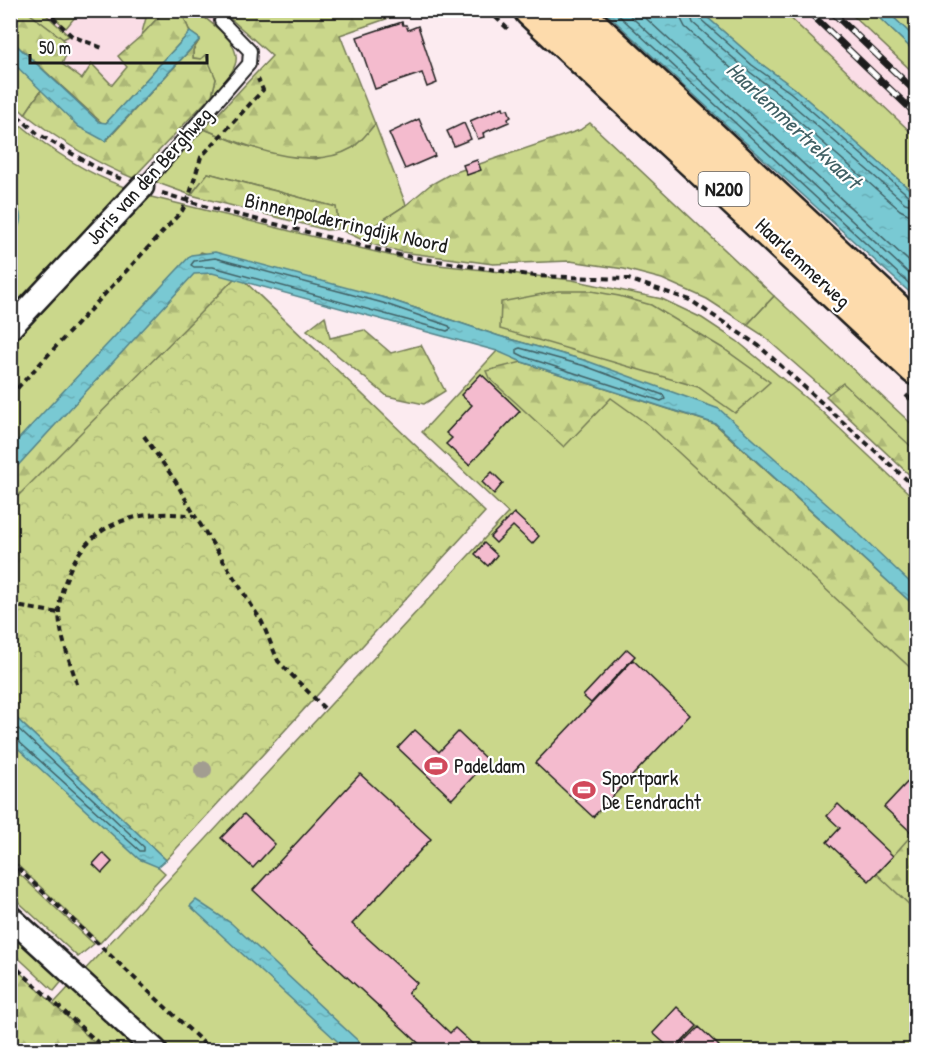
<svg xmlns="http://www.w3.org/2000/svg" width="927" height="1061" font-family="'Patrick Hand',sans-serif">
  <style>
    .built { fill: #fadde6 }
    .grass { fill: #cad78b; stroke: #737a54; stroke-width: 1.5 }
    .forest { fill: url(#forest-firs); stroke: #737a54; stroke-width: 1.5 }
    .park { fill: url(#park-crowns); stroke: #737a54; stroke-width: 1.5 }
    .water { fill: url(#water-ripples); stroke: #54848a; stroke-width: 1.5 }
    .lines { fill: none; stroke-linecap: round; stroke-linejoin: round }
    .shore { stroke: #416165; stroke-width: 1.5 }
    .building { fill: #f4bbce; stroke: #1c1c1c; stroke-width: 1.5 }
    .lane-casing { stroke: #1c1c1c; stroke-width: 16 }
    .street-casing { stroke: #1c1c1c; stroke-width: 27 }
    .primary-casing { stroke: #1c1c1c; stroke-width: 38 }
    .path { stroke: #1c1c1c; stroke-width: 4; stroke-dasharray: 6 4.5; stroke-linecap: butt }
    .lane { stroke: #fff; stroke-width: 12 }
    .street { stroke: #fff; stroke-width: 22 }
    .primary { stroke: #fddbac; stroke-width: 33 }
    .rail-casing { stroke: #1c1c1c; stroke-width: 7 }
    .rail { stroke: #fff; stroke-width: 4.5; stroke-dasharray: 14; stroke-linecap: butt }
    .tree { fill: #a29d91 }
    .labels { text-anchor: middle; stroke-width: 4.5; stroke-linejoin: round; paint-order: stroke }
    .shield { fill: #fff; stroke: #606060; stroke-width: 1.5 }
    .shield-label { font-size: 20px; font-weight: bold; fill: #1c1c1c }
    .street-label { font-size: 21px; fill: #1c1c1c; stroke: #fff }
    .poi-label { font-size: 21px; fill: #1c1c1c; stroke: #fff; text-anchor: start }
    .water-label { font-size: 22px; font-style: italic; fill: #416165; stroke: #fff }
  </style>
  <defs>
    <pattern id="forest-firs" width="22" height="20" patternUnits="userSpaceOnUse" patternTransform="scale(1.5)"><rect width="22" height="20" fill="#cad78b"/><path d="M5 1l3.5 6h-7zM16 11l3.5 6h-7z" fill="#adb877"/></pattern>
    <pattern id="park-crowns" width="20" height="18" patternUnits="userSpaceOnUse" patternTransform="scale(1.5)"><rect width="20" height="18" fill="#cad78b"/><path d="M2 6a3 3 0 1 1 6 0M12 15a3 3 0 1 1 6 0" fill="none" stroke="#adb877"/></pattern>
    <pattern id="water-ripples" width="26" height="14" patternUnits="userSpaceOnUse" patternTransform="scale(1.5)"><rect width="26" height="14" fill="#79c9d3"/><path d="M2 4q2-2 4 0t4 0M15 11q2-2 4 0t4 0" fill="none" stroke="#68acb5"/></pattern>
  </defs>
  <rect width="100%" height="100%" fill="#fcebf0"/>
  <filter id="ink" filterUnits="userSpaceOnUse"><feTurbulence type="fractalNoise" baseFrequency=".0167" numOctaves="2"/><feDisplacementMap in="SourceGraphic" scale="12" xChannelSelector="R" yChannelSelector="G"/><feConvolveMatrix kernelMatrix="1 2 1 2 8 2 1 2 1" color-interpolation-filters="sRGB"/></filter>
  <g filter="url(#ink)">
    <path class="built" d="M11,11H232L124,124L11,41Z
      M783,11H848L916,75V137Z"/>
    <path class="grass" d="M26,11H42L69,36L63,39Z
      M47,11H80L66,28Z
      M127,11H164L141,36L146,18L126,17Z
      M181,11H197C210,23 243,43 235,65C231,77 220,86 212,95L216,79L205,55L201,59L193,58V50L200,39L190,32Z
      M700,11H783L916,137V195L794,88L756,60Z
      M848,11H872L916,53V75Z
      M11,61L42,89L25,114L11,101Z
      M375,124L406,205L369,229L371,244L339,229L336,207L208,173L191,195L155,182L204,129L243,145L281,154L316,159L354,147Z
      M22,126C53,152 87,173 124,187L11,311L10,240L17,232L19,207L11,199V138Z
      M143,195L421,263L572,280L662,299L702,318L737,341L819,409L916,500V1050H11L10,985L43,1015L508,513L422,432L497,351L587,361L499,336L385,298L242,265L11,453V339Z
      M774,296L916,428V475L833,397L761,334L747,325Z
      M10,733L165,873L100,943L11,859Z
      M11,866L94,944L78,957L11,895Z
      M10,930L64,979L54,991L11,951Z"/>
    <path class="forest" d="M11,11H26L63,39L69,48L62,64L82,79L92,64L112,85L127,67L118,56L141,36L164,11H181L190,32L106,123H102L11,40Z
      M222,11H409L340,35L375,124C368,132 361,142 352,148C310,173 245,146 204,129L272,56Z
      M200,39L193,50V58L201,59L206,55L216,79L212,95L133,178C93,162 59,140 25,114L42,89L79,127L107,140Z
      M590,123L774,296L747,325L707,299L662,279L624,269L570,261L493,264L402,252L371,244L369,229L406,205L430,185L450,174L580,130Z
      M208,173L336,207L339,229L326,230L191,195Z
      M201,252L242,265L238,275L11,506V453Z
      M558,291H591L619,296L651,305L724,349L770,382L735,413L698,387L500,329L501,302Z
      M325,316L330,338L364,330L391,353L421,345L445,391L424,404L387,396L307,330Z
      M522,362L715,424L916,607V673L650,426L611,398L564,447L489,378L486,371Z
      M843,383L916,451V481L826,396Z
      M916,830V911L877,874Z
      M10,964H11L102,1050H22L11,1039Z"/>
    <path class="park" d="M887,11H916V39Z
      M238,275L485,512L166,860L11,713L10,504Z"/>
    <path class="water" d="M604,11H700L756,60L794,88L916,195V298L736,134Z
      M872,11H887L916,39V53Z
      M190,32L200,39L105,141L79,127L11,61V40L99,122L106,123Z
      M11,199C25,213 22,225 11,240Z
      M215,252L385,298L499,336L587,361L719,409L840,516L916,588V607L716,424L522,362L497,351L212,273L194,274L11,473V447L191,255Z
      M11,713L166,860L158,867L139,859L11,742Z
      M196,900L231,923L368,1050H347L190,906Z"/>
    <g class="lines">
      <path class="shore" d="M613,10L916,290
        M624,10L916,280
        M637,10L916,268
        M680,10L681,19L685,27L742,78L781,106L900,210L908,214L916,215
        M689,10L693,23L747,70L786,99L905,203L916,206
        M696,10L698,17L752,65L791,93L910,197L916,199
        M215,258L383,303L449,326L451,329L447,331L213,267H194L191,265L194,261Z
        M520,348L585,366L663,395L665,399L661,401L525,357L517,353V349Z
        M10,721L144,847V851H140L17,740L10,738"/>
    </g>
    <path class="building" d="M402,22L403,25H406L408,30L418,26L437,83L427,87L422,73L375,89L357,37Z
      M503,107L504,110L508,109L511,117L508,119L509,122L483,133L484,137L478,139L470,121Z
      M419,119L435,156L405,169L389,133Z
      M464,123L471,139L454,146L447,131Z
      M477,160L481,170L467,175L463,165Z
      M481,374L520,411L469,465L446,444L452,438L446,433L472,405L461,395Z
      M492,472L503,483L494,494L482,482Z
      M514,513L539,536L532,544L513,526L496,543L490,537Z
      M484,543L497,555L488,566L475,554Z
      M627,649L635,656L591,703L583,696Z
      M633,660L690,715L593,817L535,763Z
      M415,730L439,752L458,732L488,761L452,799L398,748Z
      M916,773V831L913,834L884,807Z
      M360,774L431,839L352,924L417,983L408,993L450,1033L455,1028L479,1050H426L253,890Z
      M838,804L893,856L869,881L827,842L840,828L827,816Z
      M244,814L275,844L253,868L221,838Z
      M103,853L112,862L102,873L93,864Z
      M677,1007L697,1026L674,1050H672L653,1033Z
      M699,1027L719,1046L714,1050H676Z"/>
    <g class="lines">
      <g class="lane-casing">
        <path id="lane" d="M142,187L249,64L250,51L221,21"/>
      </g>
      <g class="street-casing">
        <path id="street" d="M10,328L142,187
          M10,917L155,1050"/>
      </g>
      <g class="primary-casing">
        <path id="primary" d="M531,10L916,368
          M574,10L916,329"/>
      </g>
      <path class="path" d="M45,10L72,36L105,49
        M488,10L510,31
        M10,109L38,134L104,172L121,179
        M162,193L211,208L399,255L535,276L628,279L690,300L759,346L916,488
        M906,395L916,405
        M10,396L182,211L188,200L201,157L263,90L258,79
        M144,436L176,482L195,516
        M10,605L59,613
        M77,684C70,661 60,637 59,613C59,600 62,589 67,577C87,521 141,508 195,516L262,622L278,661L324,708
        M10,861L211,1050
        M10,962L106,1050"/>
      <use href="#lane" class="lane"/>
      <use href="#street" class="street"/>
      <use href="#primary" class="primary"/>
      <g class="rail-casing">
        <path id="rail" d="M807,10L916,114
          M830,10L916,92"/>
      </g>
      <use href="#rail" class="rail"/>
    </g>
    <circle class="tree" cx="203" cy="770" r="9"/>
  </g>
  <defs>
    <g id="stadium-bare" transform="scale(1.8)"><path d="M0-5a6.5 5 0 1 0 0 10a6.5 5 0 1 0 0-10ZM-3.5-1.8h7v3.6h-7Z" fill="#d1495b" stroke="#fff" stroke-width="2.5" paint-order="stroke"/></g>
  </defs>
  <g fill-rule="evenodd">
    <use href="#stadium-bare" x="436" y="766"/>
    <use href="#stadium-bare" x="584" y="790"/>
  </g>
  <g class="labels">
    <rect class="shield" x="698.5" y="172" width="51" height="34" rx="4.5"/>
    <g class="shield-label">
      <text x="724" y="196">N200</text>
    </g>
    <g class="street-label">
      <text transform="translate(149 176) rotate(-48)" y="7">Joris van den Berghweg</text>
      <text transform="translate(346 223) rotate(13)" y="7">Binnenpolderringdijk Noord</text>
      <text transform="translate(803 263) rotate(43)" y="7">Haarlemmerweg</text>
    </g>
    <g class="poi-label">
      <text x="454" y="773">Padeldam</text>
      <text x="602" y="785">Sportpark<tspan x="602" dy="24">De Eendracht</tspan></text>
    </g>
    <g class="water-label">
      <text transform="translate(794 125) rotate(43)" y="8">Haarlemmertrekvaart</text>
    </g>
  </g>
  <rect width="927" height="1061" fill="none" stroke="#fff" stroke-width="36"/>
  <rect x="18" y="18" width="891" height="1025" fill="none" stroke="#1c1c1c" stroke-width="2" filter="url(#ink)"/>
  <path d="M30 54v9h177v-9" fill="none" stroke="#1c1c1c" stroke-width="3"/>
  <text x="39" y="54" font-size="18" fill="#1c1c1c" stroke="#ffffff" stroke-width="4.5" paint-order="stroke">50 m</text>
</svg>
